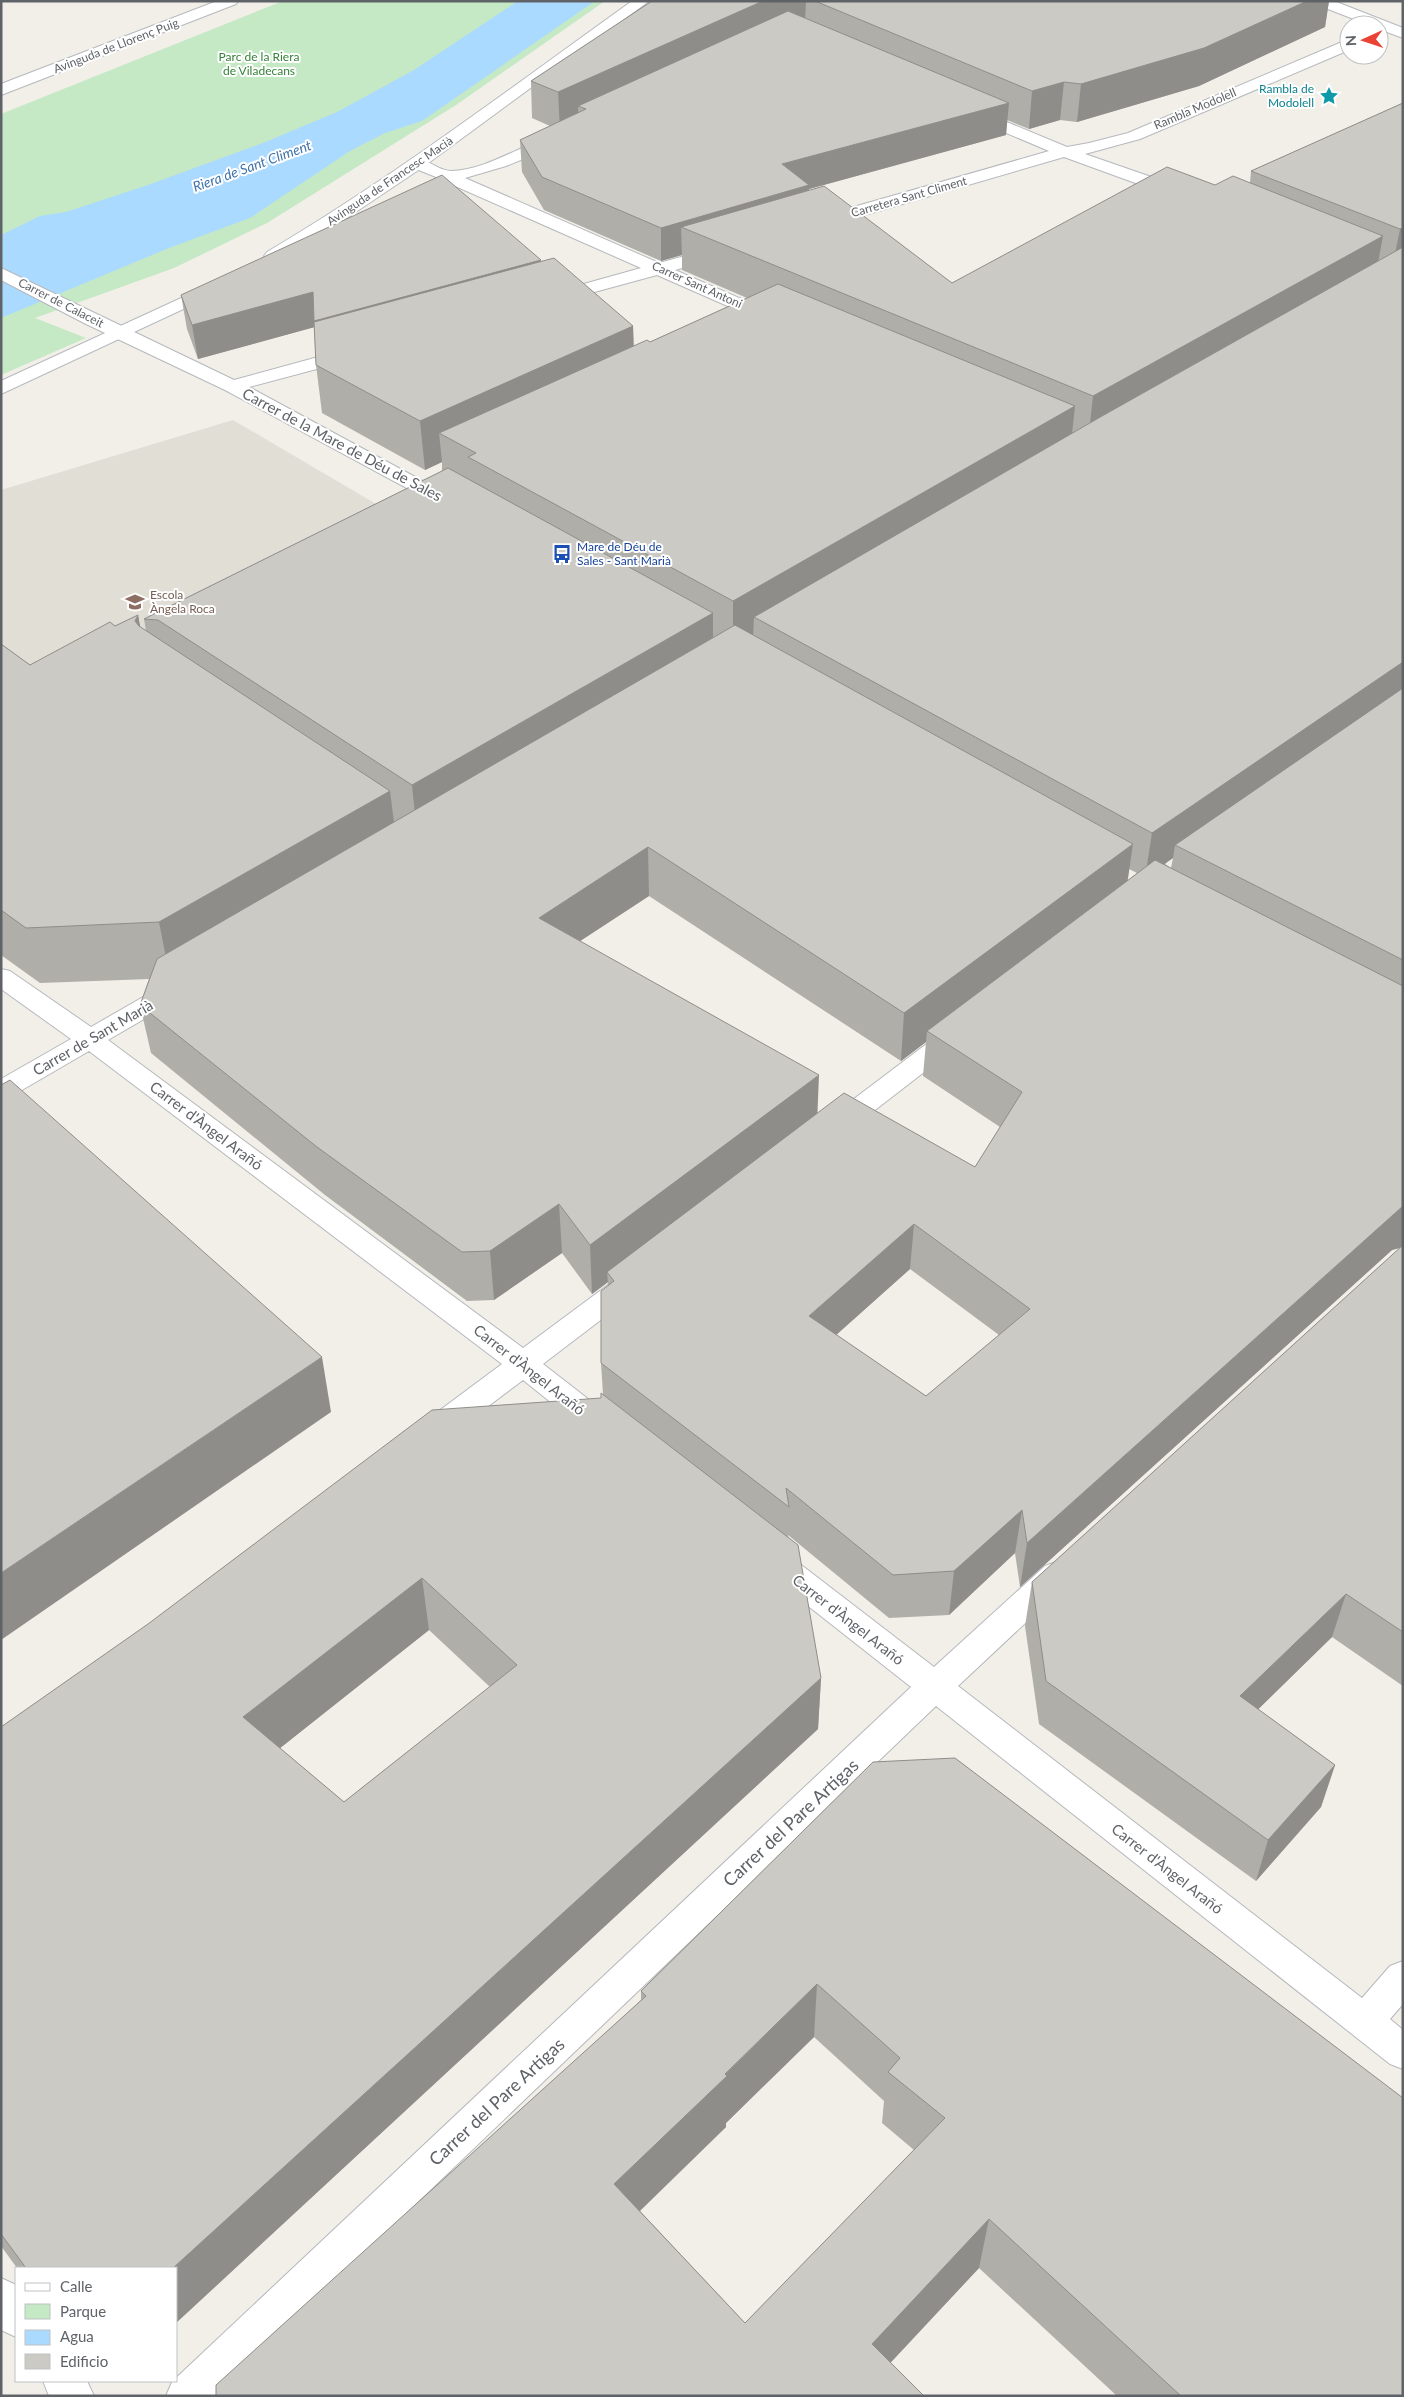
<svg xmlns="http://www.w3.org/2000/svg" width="1404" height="2397" font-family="Lato,sans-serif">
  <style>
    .education { fill: #e1ded6 }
    .green { fill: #c5e8c5 }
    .water { fill: #aadaff }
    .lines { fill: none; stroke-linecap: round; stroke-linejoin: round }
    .street-casing { stroke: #b5b8bc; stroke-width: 2 }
    .secondary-casing { stroke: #b6babf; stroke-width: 2 }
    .street { fill: #fff; fill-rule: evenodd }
    .secondary { fill: #fff; fill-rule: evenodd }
    .wall { fill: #afaea9; fill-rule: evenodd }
    .shaded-wall { fill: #8f8d8a }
    .building { fill: #cccac5; stroke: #8f8d8a; fill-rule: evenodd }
    .labels { text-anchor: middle; stroke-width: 4; stroke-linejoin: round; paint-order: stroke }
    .far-street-label { font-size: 12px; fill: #5f6368; stroke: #fff }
    .far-park-label { font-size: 12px; fill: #348238; stroke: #fff }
    .far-culture-label { font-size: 12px; fill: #0d838f; stroke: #fff; text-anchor: end }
    .far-transit-label { font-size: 12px; fill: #164399; stroke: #fff; text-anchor: start }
    .far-education-label { font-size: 12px; fill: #785e54; stroke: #fff; text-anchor: start }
    .far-water-label { font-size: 14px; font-style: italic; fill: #4174aa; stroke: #fff }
    .street-label { font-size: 15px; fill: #5f6368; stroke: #fff }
    .near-street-label { font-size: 18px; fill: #5f6368; stroke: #fff }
  </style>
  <rect width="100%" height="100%" fill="#f1efe8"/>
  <path class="education" d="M233,420L417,528L1,736V490Z"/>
  <path class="green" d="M283,1H605L456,105L267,223L174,268L35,318L86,338L1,375V114Z"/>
  <path class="water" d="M518,1H595L422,121L385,133L350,151L250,218L169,248L1,318V235L40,216L66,212L148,185L263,143L337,112L414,70Z"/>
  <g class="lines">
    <g class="street-casing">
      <path id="street" d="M217,1H238L236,4L1,95V84Z
        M1313,1H1334L1403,28V38L1379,29V25H1369L1315,4Z
        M1349,39V50L1140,139L1085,154L1183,188L1185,192L1183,196H1171L1064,157L827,226H815L812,222L815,218L1049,151L966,116L964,113L966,110H978L1067,147L1089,143L1128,133Z
        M554,136L560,138L562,141L560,144L506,166L465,178L659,263L718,247L724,248L727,252L724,256L675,270L776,314L779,318L776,322H764L657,275L554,303L548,302L545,298L548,294L641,268L446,182L438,181L436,177L411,167L409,163L411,159C426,156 437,171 451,171C487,170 520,145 554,136Z
        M1,268L234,380L351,348L358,350L360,354L358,358L249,387L454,498L457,502L454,506L447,508L440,506L225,390L86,324L1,280Z
        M1,969L10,971L91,1027L164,985L173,983L182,985L186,991L182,997L108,1040L523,1348L620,1276L630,1272L640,1276L644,1283L640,1290L543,1364L610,1416L614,1424L610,1432L599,1436L588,1432L523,1380L446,1438L435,1442L424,1438L420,1430L424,1422L502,1364L89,1051L10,1097L1,1100V1079L71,1039L1,989Z
        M954,1027L963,1030L967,1036L963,1042L844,1134L835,1136L826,1134L822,1127L826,1120L945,1030Z
        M776,1550L787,1554L934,1667L1045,1566L1056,1562L1067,1566L1072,1575L1067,1584L958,1686L1362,1998L1390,1966L1403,1961V2004L1390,2019L1403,2030V2069L1390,2064L936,1706L215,2396H166L172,2382L176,2381V2378L911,1687L765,1572L760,1563L765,1554Z
        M1,2278L16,2285V2337L1,2330Z
        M43,2381H87L94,2396H49Z"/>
    </g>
    <g class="secondary-casing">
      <path id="secondary" d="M632,1H649L423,167L323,234L279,260H267L264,256L267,252C394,177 512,87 632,1Z
        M216,282L222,283L225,287L222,291L1,394V381Z"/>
    </g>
    <use href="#street" class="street"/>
    <use href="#secondary" class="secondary"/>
  </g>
  <path class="wall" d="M652,1H1329L1325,27L1199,86L1077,122L1060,120L1029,129L1007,120L1006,135L809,189V190L952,283L1215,185L1250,183L1251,171L1403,103V1686L1332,1637L1258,1709L1335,1765L1321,1807L1256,1881L1039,1724L1025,1626L1032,1582L1400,1248L1392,1250L1020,1587L1015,1553L949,1615L889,1618L788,1535L821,1678L818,1729L176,2323V2268H17L1,2246V1727L601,1398L603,1394L601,1363L608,1282L592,1294L562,1253L494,1300L467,1301L325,1195L151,1053L140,1005L149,979L40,983L1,955V644L30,665L115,626L138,615L140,627L146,631L144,619L442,471V462L425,470L322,413L316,365L314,327L198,359L187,329L181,295L541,262L633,326L634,346L650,342L747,298L682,270V255L661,261L544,210L522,172L520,140L550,126L532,118L531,81ZM1173,858L1171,868L1165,864L1168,861ZM1129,869L1137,873L1127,881ZM649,896L901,1061L926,1042L923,1076L1000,1127L975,1167L818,1114L580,941ZM910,1269L999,1335L926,1396L836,1335ZM429,1630L490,1687L344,1802L280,1748Z
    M873,1762L1403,2396H1117L979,2268L891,2362L216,2396L641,2000V1991ZM814,2037L884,2101L882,2123L914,2150L745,2323L640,2211L726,2127V2123Z"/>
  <path class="shaded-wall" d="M763,1H806L805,20L586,109L578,106L579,121L560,130L558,92Z
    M1307,1H1329L1325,27L1199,86L1077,122L1081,84Z
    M1064,82L1060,120L1029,129L1032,91Z
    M1009,103L1006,135L809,189L808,219L681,227L682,255L661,261V228L782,164Z
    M1403,228V266L1392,269L1400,229Z
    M1383,236L1375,279L1088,442L1093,396Z
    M541,260L543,294L315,327L198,359L192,325L313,292Z
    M633,326L634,374L439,433L442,462L425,470L420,421Z
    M1075,406L1070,453L754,617L753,638L733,650V601Z
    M713,613V661L417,834L412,785Z
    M138,615L148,669L135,621Z
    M1403,662V703L1175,845L1173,858L1145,878L1152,833Z
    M390,791L397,846L170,978L159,922Z
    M1133,844L1126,892L927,1031L926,1042L901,1061L904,1013Z
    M648,847L649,896L542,966L539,918Z
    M819,1075L817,1124L607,1272L608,1282L592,1294L590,1245Z
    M559,1204L562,1253L494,1300L490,1251Z
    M1403,1206V1247L1392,1250L1020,1587L1027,1543Z
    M914,1224L910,1269L807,1361L809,1316Z
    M322,1357L331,1412L1,1640V1573Z
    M1022,1510L1015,1553L949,1615L954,1571Z
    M422,1578L429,1630L255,1768L243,1717Z
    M1346,1594L1332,1637L1228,1739L1240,1696Z
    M821,1678L818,1729L176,2323V2268H173Z
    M1335,1765L1321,1807L1256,1881L1268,1840Z
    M817,1984L814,2037L726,2123V2127L617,2233L614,2184Z
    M989,2219L979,2268L866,2389L872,2344Z"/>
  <path class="building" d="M652,1H763L558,92L531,81Z
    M815,1H1307L1204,48L1081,84L1064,82L1032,91Z
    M788,11L1009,103L782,164L809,185L661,228L542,177L520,140L586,109L578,106Z
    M1403,103V228L1400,229L1251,171Z
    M1167,167L1215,185L1233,176L1383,236L1093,396L681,227L824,186L952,283Z
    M442,175L541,260L314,321L313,292L192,325L181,295Z
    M1403,247V662L1152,833L754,617L1102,416Z
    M554,258L633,326L420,421L316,365L314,322Z
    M778,284L1075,406L733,601L468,457L476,453L439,433L647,340L650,342Z
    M448,468L713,613L412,785L158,620L144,619Z
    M138,615L135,621L139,626L390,791L159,922L26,928L1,910V644L30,665L110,622L115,626Z
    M735,625L1133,844L904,1013L648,847L539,918L819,1075L590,1245L559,1204L490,1251L462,1252L317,1147L140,1005L157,959Z
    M1403,688V960L1175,845Z
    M1155,860L1403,986V1206L1027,1543L1022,1510L954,1571L893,1575L786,1488L789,1507L601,1363V1291L614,1281L607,1272L844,1093L975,1167L1022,1092L927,1031ZM914,1224L1030,1309L926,1396L809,1316Z
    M10,1080L322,1357L1,1573V1085Z
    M1403,1245V1632L1346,1594L1240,1696L1335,1765L1268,1840L1046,1681L1032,1582Z
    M601,1393L798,1545L821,1678L173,2268H26L1,2234V1727L148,1624L432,1410L601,1398ZM422,1578L517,1665L344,1802L243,1717Z
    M955,1758L1403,2098V2396H1181L989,2219L872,2344L924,2396H216V2385L646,1996L641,1991L873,1762ZM817,1984L900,2058L888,2072L945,2118L745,2323L614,2184L727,2076L725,2074Z"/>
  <defs>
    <g id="sight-bare" transform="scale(1.5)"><path d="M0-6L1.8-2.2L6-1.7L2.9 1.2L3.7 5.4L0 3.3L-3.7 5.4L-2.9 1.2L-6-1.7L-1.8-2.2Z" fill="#0f9aa8" stroke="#fff" stroke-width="2.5" paint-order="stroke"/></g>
    <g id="bus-bare" transform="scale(1.5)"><path d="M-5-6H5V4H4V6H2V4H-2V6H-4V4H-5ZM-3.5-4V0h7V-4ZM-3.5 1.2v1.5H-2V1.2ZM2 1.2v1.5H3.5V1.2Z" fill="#1a4fb4" stroke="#fff" stroke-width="2.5" paint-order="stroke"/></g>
    <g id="school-bare" transform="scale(1.5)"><path d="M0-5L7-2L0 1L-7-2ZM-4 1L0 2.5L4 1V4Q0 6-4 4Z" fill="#8d6e63" stroke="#fff" stroke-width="2.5" paint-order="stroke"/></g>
  </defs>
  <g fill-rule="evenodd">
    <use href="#sight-bare" x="1329" y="96"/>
    <use href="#bus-bare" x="562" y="554"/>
    <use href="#school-bare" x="135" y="602"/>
  </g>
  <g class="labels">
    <g class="far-street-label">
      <text transform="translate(116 46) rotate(-21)" y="4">Avinguda de Llorenç Puig</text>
      <text transform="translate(1195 109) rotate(-23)" y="4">Rambla Modolell</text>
      <text transform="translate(390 181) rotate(-34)" y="4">Avinguda de Francesc Macià</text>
      <text transform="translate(909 197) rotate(-16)" y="4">Carretera Sant Climent</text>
      <text transform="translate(697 285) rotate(24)" y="4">Carrer Sant Antoni</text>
      <text transform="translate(61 303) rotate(27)" y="4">Carrer de Calaceit</text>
    </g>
    <g class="far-park-label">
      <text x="259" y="61">Parc de la Riera<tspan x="259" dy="14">de Viladecans</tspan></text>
    </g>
    <g class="far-culture-label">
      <text x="1314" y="93">Rambla de<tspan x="1314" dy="14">Modolell</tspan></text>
    </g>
    <g class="far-transit-label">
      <text x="577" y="551">Mare de Déu de<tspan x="577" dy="14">Sales - Sant Marià</tspan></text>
    </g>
    <g class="far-education-label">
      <text x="150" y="599">Escola<tspan x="150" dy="14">Àngela Roca</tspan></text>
    </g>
    <g class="far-water-label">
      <text transform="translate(252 166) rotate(-20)" y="5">Riera de Sant Climent</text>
    </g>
    <g class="street-label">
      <text transform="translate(342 445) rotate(28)" y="5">Carrer de la Mare de Déu de Sales</text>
      <text transform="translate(93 1038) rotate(-30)" y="5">Carrer de Sant Marià</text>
      <text transform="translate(206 1126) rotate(37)" y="5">Carrer d'Àngel Arañó</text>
      <text transform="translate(529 1370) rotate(38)" y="5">Carrer d'Àngel Arañó</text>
      <text transform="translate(848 1620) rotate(38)" y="5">Carrer d'Àngel Arañó</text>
      <text transform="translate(1167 1869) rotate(38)" y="5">Carrer d'Àngel Arañó</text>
    </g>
    <g class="near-street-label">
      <text transform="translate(791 1823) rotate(-43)" y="6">Carrer del Pare Artigas</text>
      <text transform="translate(497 2102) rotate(-43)" y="6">Carrer del Pare Artigas</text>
    </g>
  </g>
  <rect width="1404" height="2397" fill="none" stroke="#5f6368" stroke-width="5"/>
  <rect x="15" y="2267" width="162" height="115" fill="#ffffff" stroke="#bfc1c3"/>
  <rect x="25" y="2283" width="25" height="8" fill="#ffffff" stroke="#bfc1c3"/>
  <text x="60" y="2292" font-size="15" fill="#5f6368">Calle</text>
  <rect x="25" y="2304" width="25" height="15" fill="#c5e8c5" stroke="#bfc1c3"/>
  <text x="60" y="2317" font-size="15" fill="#5f6368">Parque</text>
  <rect x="25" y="2330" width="25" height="15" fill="#aadaff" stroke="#bfc1c3"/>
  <text x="60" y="2342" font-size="15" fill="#5f6368">Agua</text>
  <rect x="25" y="2354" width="25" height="15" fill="#cccac5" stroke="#bfc1c3"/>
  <text x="60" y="2367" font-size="15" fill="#5f6368">Edificio</text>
  <g transform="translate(1364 40) rotate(267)"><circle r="24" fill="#ffffff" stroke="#bfc1c3"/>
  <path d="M0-4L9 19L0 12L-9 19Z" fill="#ea4335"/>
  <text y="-8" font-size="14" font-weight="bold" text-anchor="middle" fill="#5f6368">N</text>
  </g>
</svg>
